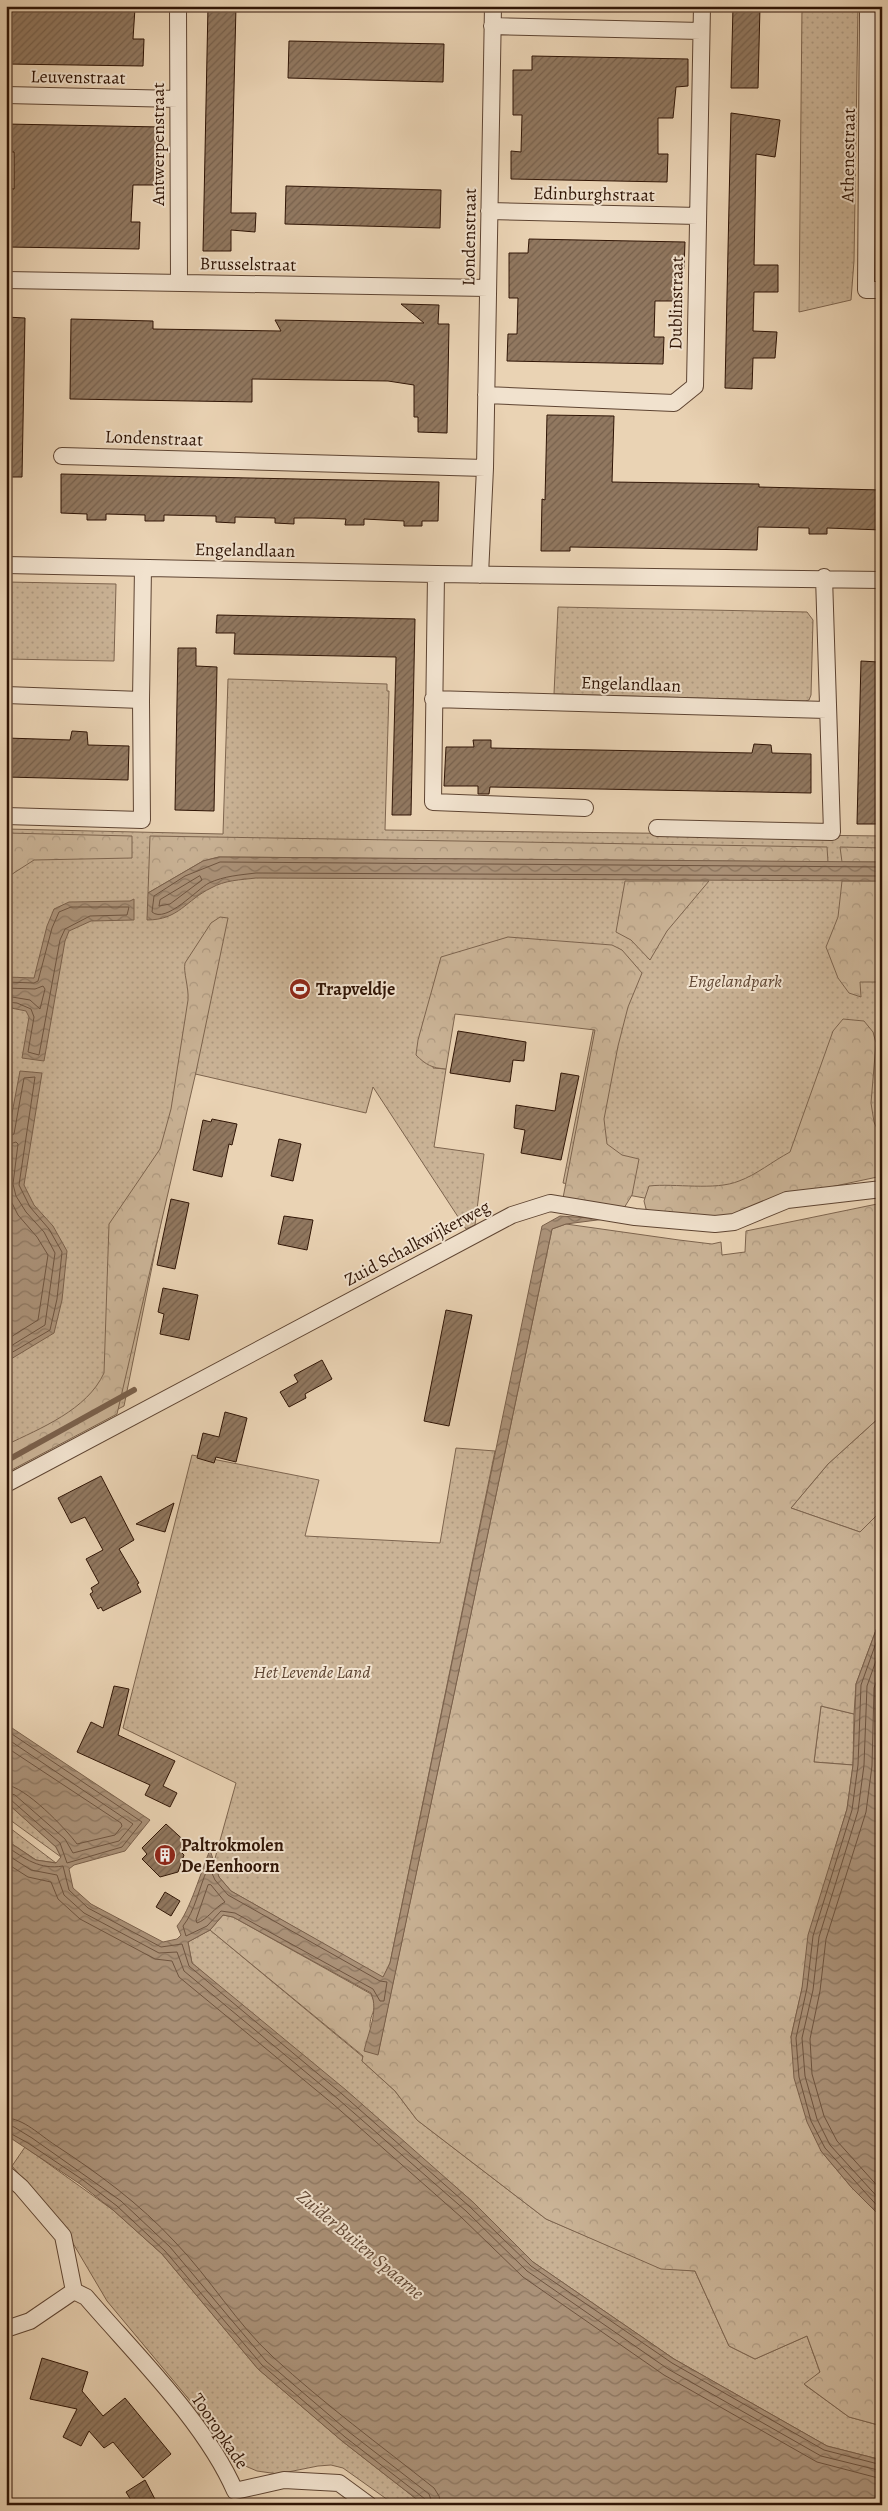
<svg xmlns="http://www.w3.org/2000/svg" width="888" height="2511" font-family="Alegreya,serif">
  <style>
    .green { fill: url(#green-dots); stroke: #7d644e }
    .forest { fill: url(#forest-crowns); stroke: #7d644e }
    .water { fill: url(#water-waves); stroke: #7a604b }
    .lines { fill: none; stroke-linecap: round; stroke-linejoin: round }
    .shore { stroke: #6e5440; stroke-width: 1 }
    .stream { stroke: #7a604b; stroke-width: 6 }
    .building { fill: url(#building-hatch); stroke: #301506 }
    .street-casing { stroke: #5e4432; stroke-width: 18 }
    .street { stroke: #f1e2ce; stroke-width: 16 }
    .labels { text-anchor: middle; stroke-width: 4; stroke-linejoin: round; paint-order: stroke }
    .street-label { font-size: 18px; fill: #301506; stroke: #f1e2ce }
    .park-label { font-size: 18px; font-style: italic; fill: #5e4431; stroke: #f1e2ce }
    .poi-label { font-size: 18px; font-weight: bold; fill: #301506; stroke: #f1e2ce; text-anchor: start }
    .water-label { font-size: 19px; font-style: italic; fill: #614734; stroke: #f1e2ce }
  </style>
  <defs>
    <pattern id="green-dots" width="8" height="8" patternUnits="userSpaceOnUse" patternTransform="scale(1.25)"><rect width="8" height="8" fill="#cab396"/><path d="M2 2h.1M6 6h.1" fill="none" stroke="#ae9980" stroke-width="1.8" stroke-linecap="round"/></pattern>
    <pattern id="forest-crowns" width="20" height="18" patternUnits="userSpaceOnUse" patternTransform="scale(1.25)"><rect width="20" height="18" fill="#cab396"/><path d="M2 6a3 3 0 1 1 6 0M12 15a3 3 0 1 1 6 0" fill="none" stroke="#ae9980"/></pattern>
    <pattern id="water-waves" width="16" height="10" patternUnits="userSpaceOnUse" patternTransform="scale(1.25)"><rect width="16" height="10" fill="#ab9279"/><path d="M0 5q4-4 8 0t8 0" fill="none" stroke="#8c7661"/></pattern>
    <pattern id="building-hatch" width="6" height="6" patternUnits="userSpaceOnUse" patternTransform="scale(1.25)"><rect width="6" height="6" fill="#917860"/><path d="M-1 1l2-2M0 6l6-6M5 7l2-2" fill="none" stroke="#77614d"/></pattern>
  </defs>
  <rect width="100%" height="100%" fill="#ead3b4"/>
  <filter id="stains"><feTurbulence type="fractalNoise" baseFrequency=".004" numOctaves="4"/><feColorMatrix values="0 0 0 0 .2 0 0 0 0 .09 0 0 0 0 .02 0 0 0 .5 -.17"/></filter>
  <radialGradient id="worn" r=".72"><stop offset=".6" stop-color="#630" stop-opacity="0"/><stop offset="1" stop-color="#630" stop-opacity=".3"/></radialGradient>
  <path class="green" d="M802,6H858L854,261L851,300L799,312Z
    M6,582L116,584L114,661L6,659Z
    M558,607L807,612L813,620L811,695L809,700L805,701L554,694Z
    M228,679L387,684V691H389L385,830L882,836V1174L720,1212L563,1183L594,1026L453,1011L433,1068L446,1069L434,1147L484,1154L475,1225L466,1229L373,1087L366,1113L191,1073L124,1406L6,1467V829L223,834Z
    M882,1415V1510L860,1532L791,1508L828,1464Z
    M456,1448L495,1451L390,1963L383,1978L231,1891L219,1877L214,1862L236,1783L123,1728L192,1455L319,1480L305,1536L440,1543Z
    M821,1706L854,1714L853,1765L814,1762Z
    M6,1802L56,1847L61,1857L6,1817Z
    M6,1825L56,1863L36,1860L6,1840Z
    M210,1930L363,2057L362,2061L395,2091L417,2120L546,2219L661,2268L695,2271L729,2346L755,2359L807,2336L820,2372L805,2385L849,2417L882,2426V2460L827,2446L674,2359L533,2262L474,2203L192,1963L188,1942Z
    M25,2147L113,2210L162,2254L258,2369L342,2441L424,2505H395L343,2468L331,2465L318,2466L278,2474L257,2471L243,2465L224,2452L192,2403L107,2301L61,2223L12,2166Z"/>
  <path class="forest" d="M6,833L132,836V858L34,860L6,878Z
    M150,836L827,847L828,862L219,857L203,861L148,893Z
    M840,847L882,848V862H842Z
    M625,881H709L667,931L650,960L631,940L616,932Z
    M842,881H882V982H860L861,997L849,993L838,978L826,947L838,917Z
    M220,917L228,918L196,1072L117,1414L6,1473V1445C41,1428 87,1410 104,1373L109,1224L160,1149L171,1109L188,1000C189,987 183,972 185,963L211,923Z
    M508,937L612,945L622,950L642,973L628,1007L618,1046L604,1119L607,1144L622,1155L639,1159L632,1195L624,1208L563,1198L595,1030L455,1014L446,1069C432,1068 426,1065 416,1055L418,1040L441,957Z
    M843,1019L864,1021L873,1032L876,1043L871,1103L874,1122L882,1140V1176L793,1195L718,1219L647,1213L644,1201L649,1186C675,1183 715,1191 739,1181C756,1175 773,1161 790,1152L833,1031Z
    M882,1203V1415L828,1464L791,1508L860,1532L882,1510V1614L856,1684L854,1714L821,1706L814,1762L853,1765L847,1809L831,1862L791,2037L821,2151L852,2188L882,2218V2426L849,2417L804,2384L820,2372L807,2336L755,2359L729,2346L695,2271L661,2269L546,2219L417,2120L395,2091L362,2061L363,2056L210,1930L223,1915L233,1917L371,1994C379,2010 370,2012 370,2026C371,2035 376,2045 378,2054L552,1229L566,1224L679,1240L712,1244L721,1242L722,1255L745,1252L746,1231Z"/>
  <path class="water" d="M219,857L882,862V881L256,878C240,880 225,880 211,888C186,900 179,920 147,920L148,893L203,861Z
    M134,899V920L91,921L69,931L65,941L44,1061L22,1058L29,1017L26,1011L6,1007V977L34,978L47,926L54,909L69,902L130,901Z
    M20,1071L42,1073L24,1185L34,1205L53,1226L67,1251L62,1300L54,1333L6,1362V1145Z
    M560,1216L605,1219L566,1224L552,1229L378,2055L364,2051C368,2033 379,2011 371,1993L233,1917L223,1915L210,1930L188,1942L192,1963L346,2090L474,2203L533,2262L674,2359L827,2446L882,2460V2505H424L342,2441L258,2369L162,2254L113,2210L80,2184L6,2135V1840L36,1860L56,1863L61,1857L56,1847L6,1802V1724L150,1820L125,1851L74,1865L69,1869L73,1888L91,1904L163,1942L177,1939L181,1935L177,1926C190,1911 201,1871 210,1850L219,1877L231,1891L383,1977L390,1963L542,1226Z
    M882,1614V2218L852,2188L821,2151L807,2122L794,2078L791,2037L802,1988L808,1935L847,1809L853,1765L856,1684Z"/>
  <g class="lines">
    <path class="shore" d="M882,867L220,862L185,876L154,896L152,912C166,924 197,889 209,883C224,876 240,875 256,873L882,876
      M200,876L202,880L170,904L159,906L160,900Z
      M6,982L34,983L38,981L52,928L59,912L71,907H129L127,915L90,916L65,929L60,940L39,1055L28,1052L34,1017L31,1009L17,1003L6,1002
      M6,988L35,989L43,986L45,989L40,1009L30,1000L6,996
      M6,1138L14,1134L24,1078L35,1077L19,1185L30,1207L49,1229L62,1252L57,1299L50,1330L6,1356
      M6,1145L16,1142L18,1144L13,1184L16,1196L26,1212L44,1232L55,1253L45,1325L6,1349
      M6,1191L18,1215L37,1237L48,1255L38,1320L6,1340
      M882,1626L861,1685L858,1765L852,1810L813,1936L807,1988L796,2038L799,2077L811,2121L825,2148L882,2211
      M882,1644L867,1686L864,1765L858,1811L819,1937L813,1990L802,2038L805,2076L817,2119L830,2145L882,2202
      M882,1667L874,1688L872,1766L866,1812L826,1939L820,1991L810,2039L812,2074L824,2116L837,2141L882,2191
      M6,1730L142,1822L122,1847L67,1863L60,1843L11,1800L6,1799
      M6,1738L133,1824L119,1841L73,1853L65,1839L15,1795L6,1792
      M6,1747L121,1823L122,1826L115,1835L77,1844C66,1829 25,1786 6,1785
      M6,1846C25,1859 40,1870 63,1866L69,1890L88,1908L161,1947L182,1944L189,1966L342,2094L470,2207L531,2266L672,2363L824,2450L882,2465
      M6,1854L31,1870L57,1875L64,1895L84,1913L159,1953L177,1952L184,1971L338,2099L466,2211L527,2271L668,2369L821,2456L882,2471
      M6,1863L28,1877L51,1882L58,1899L80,1919L155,1959L172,1961L179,1977L333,2104L461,2217L523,2277L664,2375L817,2462L882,2479
      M210,1869L215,1880L228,1895L380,1981L387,1982L384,2001H380L373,1989L235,1913L221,1911L207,1926L186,1936L183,1926C195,1911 199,1888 207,1870Z
      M211,1885L225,1902C215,1907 207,1920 197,1923L196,1920L208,1885Z
      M6,2118C23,2118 41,2136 55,2145C98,2173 140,2204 175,2242C210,2278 236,2323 273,2357C324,2404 380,2445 434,2488L439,2496L441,2505
      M6,2125L14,2127L32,2138L121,2201L170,2247L266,2361L349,2432L429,2494L433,2505
      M6,2131L28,2143L83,2180L117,2206L165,2251L262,2365L345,2437L425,2499L427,2505"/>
    <path class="stream" d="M6,1461L134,1390"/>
  </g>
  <path class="building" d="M6,6L135,8L133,39H144L143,66L6,64Z
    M208,6H236L231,213H256L255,232L231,230V251H203Z
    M733,6H760L758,88H731Z
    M289,41L444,44L443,82L288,78Z
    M532,56L688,59V86L676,87L673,118H658V154H668L667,182L511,179V151L521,152L522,115H513V70H532Z
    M731,113L780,120L775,157L756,154L754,265H778V292H754L753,331L777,332L775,358H753L752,389L725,388Z
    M6,124L161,127L160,185H133L131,222H140L139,249L6,247V188L14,189V152H6Z
    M286,186L441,190L440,228L285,224Z
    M529,239L685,242L684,269H676L674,301H655L654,337H664L663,364L507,361L508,334H517L518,298H509V253H528Z
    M401,304L439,305L438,324H449L447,433L418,432V417H414V385L388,381L252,379V402L70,399L71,319L153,321V329L281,331L275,320L424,323Z
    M6,317L25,318L22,477H6Z
    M547,415L614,416L612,482L759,484V487L882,490V530L827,528V534H809V528L758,527L757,550L570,547V551H541L542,499L545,500Z
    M61,474L439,482L438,521H422V526H404V521L364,519V525H345L346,519L312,518H294V524L275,523V518L235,517V523L216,522V516L164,515V521H145V515L106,514V520H87V514L61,513Z
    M217,615L415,619L411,815H392L396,657L234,654L235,633H216Z
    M178,648H196V666L217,667L214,811L175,810Z
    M861,661L878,662V680H882V824H857Z
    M72,731L87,732L88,745L129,746L128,780L6,777V738L70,740Z
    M473,740H491V748L752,753L754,744L771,745L772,753L811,754V793L490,787L489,794H478V786H444L446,747H474Z
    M458,1031L526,1042L524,1061L513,1060L510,1082L450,1073Z
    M561,1073L579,1076L561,1160L521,1153L525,1130L514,1128L516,1105L555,1111Z
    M212,1119L237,1124L232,1145L229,1144L222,1177L193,1170L203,1120L211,1122Z
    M279,1139L301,1144L293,1181L271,1176Z
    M171,1199L189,1203L175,1269L157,1265Z
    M284,1216L313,1220L307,1250L278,1244Z
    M163,1288L198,1295L189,1340L160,1334L164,1314L158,1312Z
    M446,1310L472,1315L449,1426L424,1421Z
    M322,1360L332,1379L305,1394L306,1398L289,1407L280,1392L298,1382L294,1375Z
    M225,1412L247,1418L236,1462L216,1457L214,1463L197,1458L203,1433L219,1437Z
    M101,1476L134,1540L119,1549L139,1583L137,1584L141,1592L103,1611L101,1607L98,1609L90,1594L93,1592L91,1588L99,1583L86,1559L103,1550L85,1517L71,1523L58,1498Z
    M174,1503L165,1532L136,1524Z
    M114,1686L129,1689L118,1735L175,1761L163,1786L177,1793L170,1807L145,1795L150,1785L77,1752L91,1722L103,1728Z
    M166,1824L190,1846L182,1853L184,1855L178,1872L160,1877L142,1859L147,1854L142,1848Z
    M165,1892L180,1901L171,1916L156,1907Z
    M42,2358L88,2372L82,2391L103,2416L125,2398L171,2454L143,2478L113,2442L104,2448L89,2431L81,2446L63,2437L77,2409L30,2399Z
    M145,2480L158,2505H134L126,2492Z"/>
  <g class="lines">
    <g class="street-casing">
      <path id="street" d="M178,6L179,282
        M868,6L866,290H882
        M492,26L701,31
        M6,95L178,99
        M489,211L698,216
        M6,280L488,288
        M486,395L674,403L695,386L702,6
        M62,456L485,468
        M6,565L436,574L882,580
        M436,574L433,802L585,808
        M480,575L485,468L493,6
        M6,695L141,700
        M433,699L827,710
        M6,816L142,820L141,700L143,568
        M657,828L832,832L824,577
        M6,1484L512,1215L550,1203L635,1217L715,1224L734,1222L787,1200L882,1189
        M6,2174L21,2187L63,2236L74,2291L30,2321L6,2329
        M74,2291L86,2297C135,2354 205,2422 235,2491L284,2480L339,2483L369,2505"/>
    </g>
    <use href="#street" class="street"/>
  </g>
  <defs>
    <g id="stadium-disc" transform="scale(1.125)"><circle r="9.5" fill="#8f2418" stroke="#f1e2ce"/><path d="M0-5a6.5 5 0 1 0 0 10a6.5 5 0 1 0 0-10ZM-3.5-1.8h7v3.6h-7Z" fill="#fff"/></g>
    <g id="building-disc" transform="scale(1.125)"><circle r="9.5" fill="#8f2418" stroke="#f1e2ce"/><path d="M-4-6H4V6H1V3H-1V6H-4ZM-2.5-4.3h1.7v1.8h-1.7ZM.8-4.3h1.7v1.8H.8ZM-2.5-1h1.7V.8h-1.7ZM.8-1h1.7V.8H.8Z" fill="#fff"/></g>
  </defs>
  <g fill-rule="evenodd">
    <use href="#stadium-disc" x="300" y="989"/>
    <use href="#building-disc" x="165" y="1855"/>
  </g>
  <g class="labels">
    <g class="street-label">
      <text transform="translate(78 77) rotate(1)" y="6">Leuvenstraat</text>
      <text transform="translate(158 144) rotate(-90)" y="6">Antwerpenstraat</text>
      <text transform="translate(848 155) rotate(-89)" y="6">Athenestraat</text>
      <text transform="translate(594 194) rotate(1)" y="6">Edinburghstraat</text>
      <text transform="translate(469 237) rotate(-89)" y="6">Londenstraat</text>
      <text transform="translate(248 264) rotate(1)" y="6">Brusselstraat</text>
      <text transform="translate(676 303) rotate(-89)" y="6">Dublinstraat</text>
      <text transform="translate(154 438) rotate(2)" y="6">Londenstraat</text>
      <text transform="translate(245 550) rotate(1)" y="6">Engelandlaan</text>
      <text transform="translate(631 684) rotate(2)" y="6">Engelandlaan</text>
      <text transform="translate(417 1243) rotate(-28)" y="6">Zuid Schalkwijkerweg</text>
      <text transform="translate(220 2431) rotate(56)" y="6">Tooropkade</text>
    </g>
    <g class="park-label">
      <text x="735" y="987">Engelandpark</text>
      <text x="312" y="1678">Het Levende Land</text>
    </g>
    <g class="poi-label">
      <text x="316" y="995">Trapveldje</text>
      <text x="181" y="1851">Paltrokmolen<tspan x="181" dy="21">De Eenhoorn</tspan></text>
    </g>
    <g class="water-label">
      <text transform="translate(361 2244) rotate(40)" y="7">Zuider Buiten Spaarne</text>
    </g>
  </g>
  <rect width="888" height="2511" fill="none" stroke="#ead3b4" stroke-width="25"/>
  <rect x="8" y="8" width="873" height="2496" fill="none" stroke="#301506" stroke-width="2.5"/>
  <rect x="12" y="12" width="863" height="2486" fill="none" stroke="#301506"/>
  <rect width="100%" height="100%" filter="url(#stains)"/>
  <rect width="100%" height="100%" fill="url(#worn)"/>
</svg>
